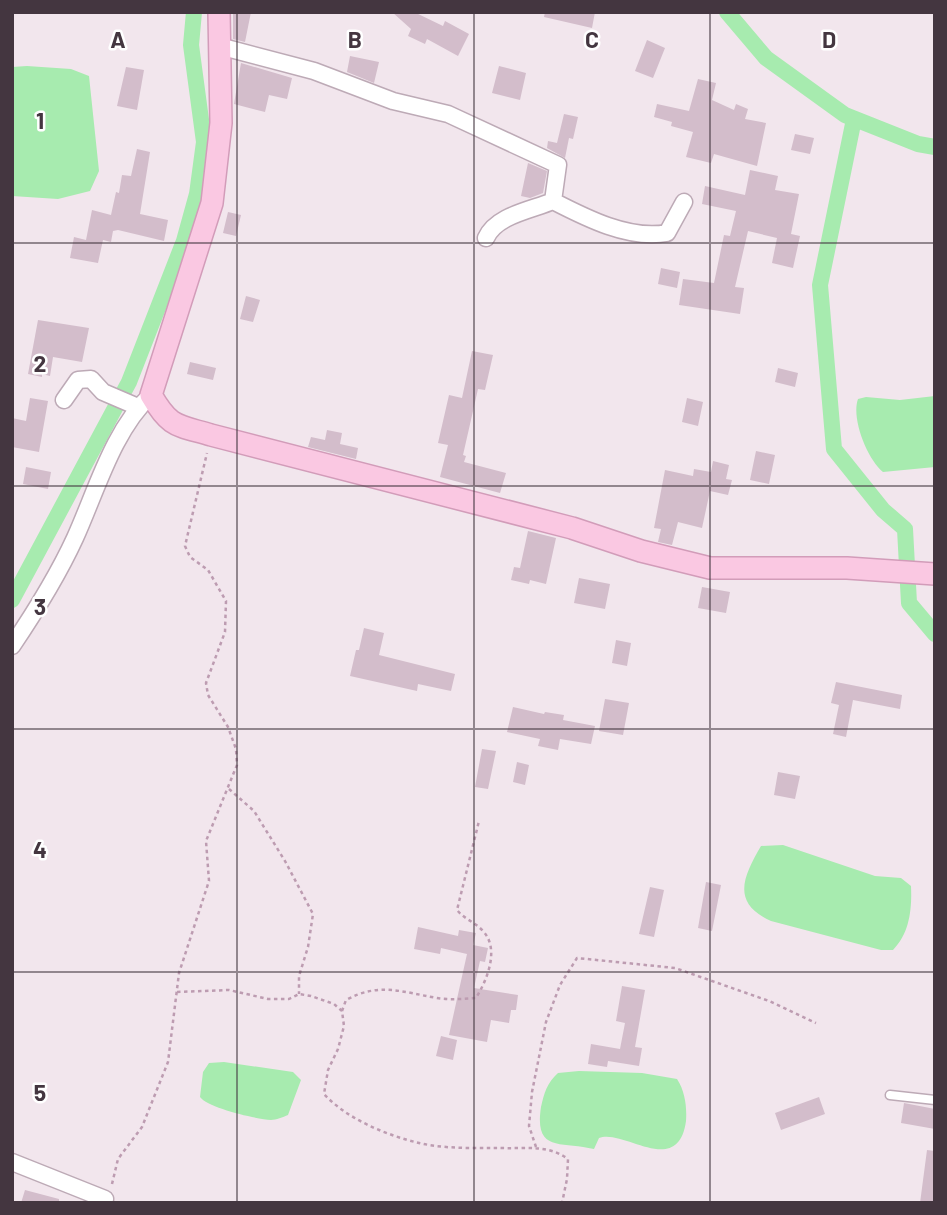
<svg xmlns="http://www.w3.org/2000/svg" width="947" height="1215" font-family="Barlow,sans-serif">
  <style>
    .water { fill: #a7ebaf }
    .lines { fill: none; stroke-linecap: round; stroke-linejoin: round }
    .canal { stroke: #a7ebaf; stroke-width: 16 }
    .building { fill: #d3bdcb }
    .lane-casing { stroke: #bdaab6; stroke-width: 11 }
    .street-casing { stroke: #bdaab6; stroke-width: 19 }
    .secondary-casing { stroke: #d29cb9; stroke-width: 24 }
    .path { stroke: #bd9cb1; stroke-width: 2.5; stroke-dasharray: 3.5 3.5; stroke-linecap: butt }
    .lane { stroke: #fff; stroke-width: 8 }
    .street { stroke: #fff; stroke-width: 16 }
    .secondary { stroke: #fac8e2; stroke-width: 21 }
    .grid { fill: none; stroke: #443640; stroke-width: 2; stroke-opacity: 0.55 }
    .grid-label { font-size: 23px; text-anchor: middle; font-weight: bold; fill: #443640; stroke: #fff; stroke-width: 5; stroke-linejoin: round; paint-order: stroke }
  </style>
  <rect width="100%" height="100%" fill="#f2e6ed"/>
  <path class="water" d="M27,66L71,69L89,76L99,171L90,191L58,199L12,196V67Z
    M935,396V467L883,472C867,459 851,418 858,399L866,397L900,400Z
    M783,845L875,876L901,878L911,886C912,908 910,933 893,950H881L771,921C731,903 743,877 761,846Z
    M224,1062L293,1072L301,1080L288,1115C283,1117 276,1120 271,1120C256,1119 208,1108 200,1097L203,1072L209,1063Z
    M579,1071L642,1073L677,1079C685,1091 687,1107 686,1121C678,1179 623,1128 599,1138L594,1149C561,1141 534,1153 541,1107C544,1093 547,1083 558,1073Z"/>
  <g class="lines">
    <path class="canal" d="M727,12L766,58L845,115L918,144L935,147
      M854,119L820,285L834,449L883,510L905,529L909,603L935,634
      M12,600L129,382L184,241L197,194L204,142L191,45L194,12"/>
  </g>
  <path class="building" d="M233,12H251L245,42L233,39Z
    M392,12H414L443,26L445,21L469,34L458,56L427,39L425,44L408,36L411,29Z
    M545,12H595L592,28L544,17Z
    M647,40L665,48L653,78L635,71Z
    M350,56L379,62L374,83L347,72Z
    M241,63L292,78L287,99L269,95L265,112L234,104Z
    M499,66L526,73L520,100L492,93Z
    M126,67L144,70L137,110L117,106Z
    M698,79L716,83L712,100L734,110L736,104L748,109L745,119L766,123L757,166L714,154L711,163L686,157L693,132L671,126L672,122L654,117L657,104L689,111Z
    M564,114L578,117L573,139L569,138L565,158L547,148L548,141L557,143Z
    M795,134L814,138L810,154L791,150Z
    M137,149L150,152L140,214L168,220L164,241L118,230L113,231L111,242L103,240L98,263L70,258L74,237L86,240L92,210L111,215L116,192L119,193L122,175L131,176Z
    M528,163L547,171L543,193L530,198L521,196Z
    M750,170L778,176L775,190L799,194L791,234L800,236L793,268L772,263L777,238L748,231L735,287L744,288L740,314L679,305L683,279L714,283L724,235L730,236L736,211L702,204L705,186L745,195Z
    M228,212L241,215L236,236L223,233Z
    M661,268L680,272L677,288L658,284Z
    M246,296L260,300L253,322L240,319Z
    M38,320L89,328L82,362L53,357L50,376L42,374V377L28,374Z
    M472,351L493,355L485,390L478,389L463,455L466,456L464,462L506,473L500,493L440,477L448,445L438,443L449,395L462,398Z
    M190,362L216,368L213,380L187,374Z
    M778,368L798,373L795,387L775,382Z
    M30,398L48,401L39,452L12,447V418L26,421Z
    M687,398L703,402L698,426L682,422Z
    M327,430L342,433L340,444L358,448L356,459L308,447L311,437L325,440Z
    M756,451L775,455L769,484L750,480Z
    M713,461L729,465L726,479L732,480L728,495L710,491L702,528L678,522L672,545L658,542L661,529L654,528L665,470L693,476L694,469L711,472Z
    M26,467L51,472L48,489L23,484Z
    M528,531L556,538L546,584L530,580L529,584L511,580L514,567L520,568Z
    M579,578L610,584L605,609L574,603Z
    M702,587L730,592L726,613L698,608Z
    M364,628L384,633L379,655L455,674L451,691L418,684L417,691L350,676L356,650H359Z
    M616,640L631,643L627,666L612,663Z
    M836,682L902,695L900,709L853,700L846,737L833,734L839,705L831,703Z
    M605,699L629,703L623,735L599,731Z
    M513,707L544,714L545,712L564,715L563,720L595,726L591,744L560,739L558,750L538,746L540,739L507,732Z
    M482,749L496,751L488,789L475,787Z
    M517,762L529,765L525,785L513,782Z
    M778,772L800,776L795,799L774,795Z
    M706,882L721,885L712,931L698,928Z
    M650,887L664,890L654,937L639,934Z
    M418,927L458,936L459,930L476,933L473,945L488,948L485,962L480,961L474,988L518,995L516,1010H511L509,1023L491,1020L487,1042L449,1035L467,954L441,948L440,954L414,949Z
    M622,986L645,990L635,1047L642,1048L639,1066L608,1061L607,1067L588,1064L591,1044L620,1049L625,1023L616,1021Z
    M441,1036L457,1040L453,1060L436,1056Z
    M819,1097L825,1114L781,1130L775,1113Z
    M904,1103L935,1109V1129L901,1123Z
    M927,1150L935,1151V1203H920Z
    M25,1190L59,1199V1203H21Z"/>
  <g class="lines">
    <g class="lane-casing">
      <path id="lane" d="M890,1095L935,1100"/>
    </g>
    <g class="street-casing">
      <path id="street" d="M219,46L314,71L393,101L448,114L558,165L553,201C586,218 629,240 667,233L684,202
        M486,238C496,215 532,210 553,201
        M64,400L78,380L91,379L103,392L138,407
        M12,646C35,612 58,575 75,538C96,492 113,430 151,395
        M12,1162L105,1199"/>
    </g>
    <g class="secondary-casing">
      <path id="secondary" d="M219,12L221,123L212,203L151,395C170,428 177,425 211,435L572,528L641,551L710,568H847L935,574"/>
    </g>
    <path class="path" d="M229,789L254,811L285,861L313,914L308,947L299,976V994
      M177,992L229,990L268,999H289L299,994L311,996L334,1004L342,1011L344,1026L338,1049L328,1070L324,1094C347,1119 386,1135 419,1143C445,1149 474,1148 500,1148C525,1149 547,1144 568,1159L567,1179L562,1203
      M342,1011L346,1000C379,982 402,992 437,998C450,1000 463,999 476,998C487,980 500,949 483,931C475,922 464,919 457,910L479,821
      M536,1147L529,1126L532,1092L546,1022L560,985L577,958L675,968L769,1001L816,1023
      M112,1184L118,1159L142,1127L168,1062L179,973L209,881L206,841L237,765L236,749L228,727L208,695L206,683L225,632L226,601L208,570L190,557L185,546L207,453"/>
    <use href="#lane" class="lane"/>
    <use href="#street" class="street"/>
    <use href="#secondary" class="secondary"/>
  </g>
  <path class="grid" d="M237,12V1203M474,12V1203M710,12V1203M12,243H935M12,486H935M12,729H935M12,972H935"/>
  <g class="grid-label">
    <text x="118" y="48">A</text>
    <text x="355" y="48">B</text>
    <text x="592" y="48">C</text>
    <text x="829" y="48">D</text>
    <text x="40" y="129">1</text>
    <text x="40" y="372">2</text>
    <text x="40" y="615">3</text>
    <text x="40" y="858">4</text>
    <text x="40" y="1101">5</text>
  </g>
  <rect width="947" height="1215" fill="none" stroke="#443640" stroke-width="28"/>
</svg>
